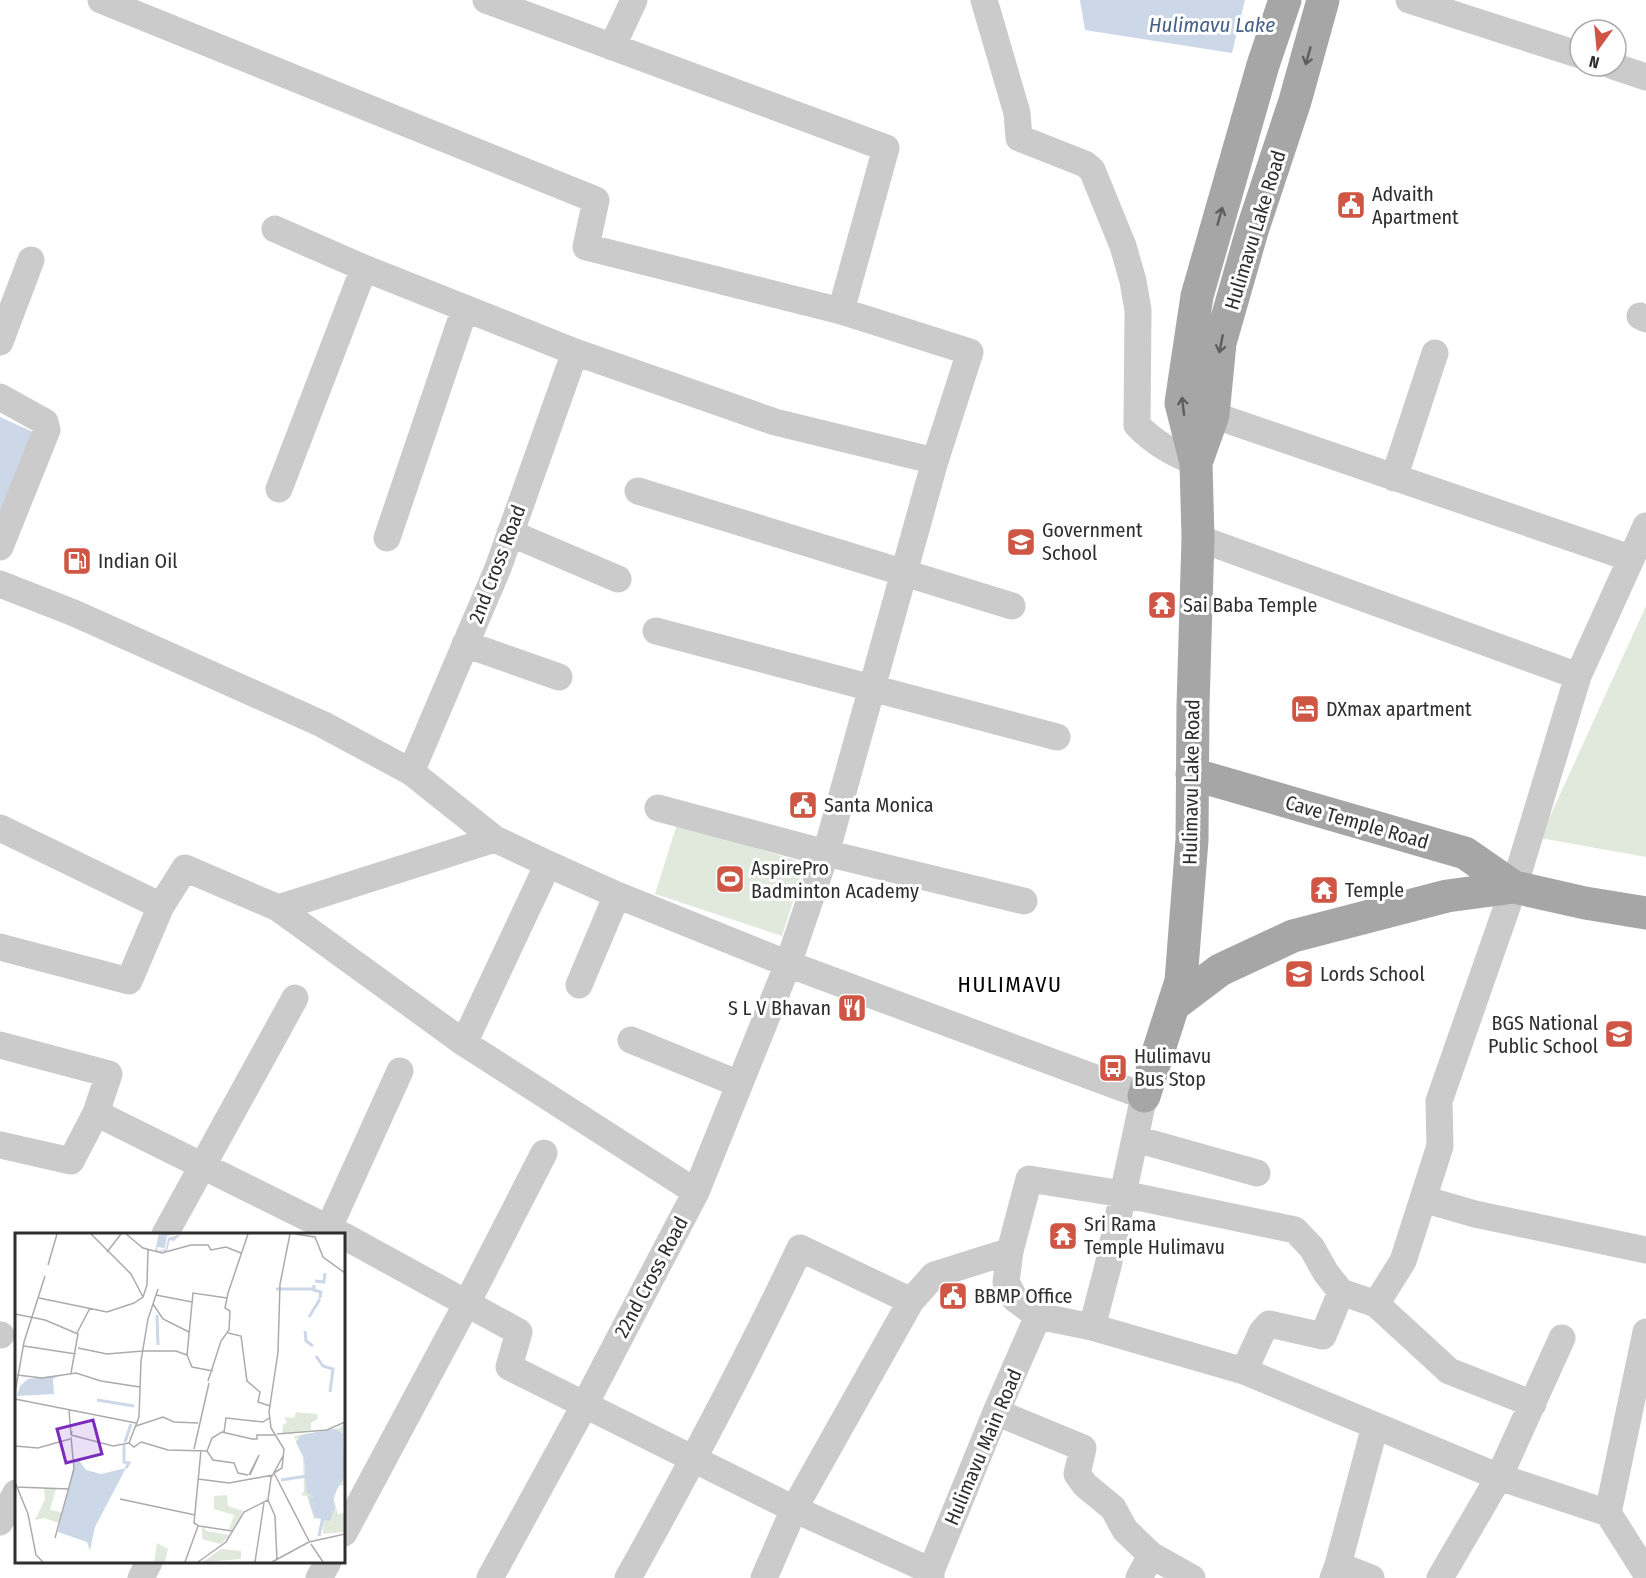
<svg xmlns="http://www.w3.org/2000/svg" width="1646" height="1578" font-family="'Fira Sans Condensed',sans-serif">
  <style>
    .green { fill: #e1e9dd }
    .water { fill: #ccd7e7 }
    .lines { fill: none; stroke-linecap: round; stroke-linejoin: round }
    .minor { stroke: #cbcbcb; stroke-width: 27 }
    .major { stroke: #a6a6a6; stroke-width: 33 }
    .oneway { stroke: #5e5e5e }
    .labels { text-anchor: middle; stroke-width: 6; stroke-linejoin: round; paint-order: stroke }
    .poi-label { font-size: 20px; fill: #2e2e2e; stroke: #fff; text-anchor: start }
    .street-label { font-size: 20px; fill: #2e2e2e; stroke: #fff }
    .water-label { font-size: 21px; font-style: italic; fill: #466086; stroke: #fff }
    .quarter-label { font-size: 22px; letter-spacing: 1.5px; fill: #000; stroke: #fff }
    .inset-river { fill: none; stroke: #ccd7e7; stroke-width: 3 }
    .inset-road { fill: none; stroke: #ababab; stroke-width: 1.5 }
    .view { fill: #7b2cbf; fill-opacity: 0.15; stroke: #7b2cbf; stroke-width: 3 }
    .inset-edge { fill: none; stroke: #2e2e2e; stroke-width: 3 }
  </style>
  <rect width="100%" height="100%" fill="#fff"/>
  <path class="green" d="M1646,606V857L1540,838Z
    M677,824L805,863L782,936L655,894Z"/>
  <path class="water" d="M1080,0H1245L1232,53L1085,30Z
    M0,417L33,432L0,524Z"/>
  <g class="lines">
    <path class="minor" d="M101,0L596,200L586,247L841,311L970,352L935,461L826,853L788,964L696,1192L584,1406L490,1578
      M486,0L886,148L841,311
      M984,0L1017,113L1019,138L1085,164L1092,170L1123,246L1133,281L1138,310L1137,425C1154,443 1173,453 1196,463
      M1409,0L1580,55
      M612,47L634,0
      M1613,66L1646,77
      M275,229L364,268L575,352L775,422L935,461
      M1640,316L1646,319
      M0,342L31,260
      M0,397L45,422L47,430L0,547
      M1213,415L1630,558
      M1394,478L1435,353
      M279,489L364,268
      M638,491L1012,606
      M510,533L618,579
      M387,538L465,308
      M1198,538L1578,676
      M0,584L74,613L322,724L411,772L495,839L548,864L617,895L788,964L1144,1096L1123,1194L1295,1230L1312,1248L1326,1273L1341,1292L1376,1304L1449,1371L1533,1404
      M656,631L1057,737
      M465,644L559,677
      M411,772L498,568L575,352
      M658,808L826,853L1024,901
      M0,828L161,906
      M278,908L495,839
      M0,947L129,981L161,906L185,868L278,908L464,1043L696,1192
      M579,985L617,895
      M631,1040L739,1084
      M464,1043L548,864
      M0,1045L109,1074L96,1113
      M1136,1139L1257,1173
      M0,1145L71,1161L96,1113L340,1234
      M1029,1179L1123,1194L1108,1266L1092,1327L1038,1316L1015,1299L1006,1282L1010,1251Z
      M1423,1199L1475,1214L1646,1250
      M165,1234L295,998
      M326,1234L400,1071
      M344,1236L519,1332L509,1367L794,1509L931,1571
      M1376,1304L1403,1261L1440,1146L1439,1101L1514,887L1578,676L1646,526
      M1092,1327L1244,1371L1499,1477L1562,1338
      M1646,1332L1608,1513L1646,1573
      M0,1335H1
      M1244,1371L1262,1332L1269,1324L1323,1336L1341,1292
      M996,1412L1083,1448L1077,1474L1085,1485L1113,1508L1125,1530L1151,1555
      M0,1522L16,1493
      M344,1533L467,1303L544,1153
      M1338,1565L1375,1426
      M141,1578L149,1562
      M319,1578L328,1562
      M628,1578C689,1469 747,1360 800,1248L911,1301
      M764,1578L794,1509L911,1301L934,1275L1010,1251
      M931,1578V1571L996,1412L1038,1316
      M1139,1578L1151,1555L1192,1578
      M1333,1578L1338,1565L1371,1578
      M1440,1578L1499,1477L1608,1513"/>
    <path class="major" d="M1196,463L1213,415L1220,343L1252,231L1295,101L1323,0
      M1192,774L1465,853L1514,887
      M1175,1004L1220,970L1293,936L1447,896L1514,887L1585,903L1646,913
      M1144,1096L1181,981L1192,840L1193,706L1198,538L1196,463L1181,403L1197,296L1263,65L1285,0"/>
  </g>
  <defs><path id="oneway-shaft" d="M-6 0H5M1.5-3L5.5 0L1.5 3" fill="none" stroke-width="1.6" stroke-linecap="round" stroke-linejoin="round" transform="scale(1.5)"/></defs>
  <g class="oneway">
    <use href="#oneway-shaft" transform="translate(1308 56) rotate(106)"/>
    <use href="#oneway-shaft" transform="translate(1220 216) rotate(-74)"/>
    <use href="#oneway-shaft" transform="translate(1221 344) rotate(101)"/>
    <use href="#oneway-shaft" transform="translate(1183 406) rotate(-97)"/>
  </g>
  <defs>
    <g id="civic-square" transform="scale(1.5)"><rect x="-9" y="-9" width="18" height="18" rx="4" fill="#cf5645" stroke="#fff"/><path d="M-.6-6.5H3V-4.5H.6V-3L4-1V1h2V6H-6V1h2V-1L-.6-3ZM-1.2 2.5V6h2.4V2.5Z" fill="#fff"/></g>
    <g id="school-square" transform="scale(1.5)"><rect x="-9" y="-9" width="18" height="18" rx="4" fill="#cf5645" stroke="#fff"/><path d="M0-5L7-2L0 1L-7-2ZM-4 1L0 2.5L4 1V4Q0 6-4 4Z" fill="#fff"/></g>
    <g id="fuel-square" transform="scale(1.5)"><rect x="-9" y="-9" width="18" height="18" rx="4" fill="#cf5645" stroke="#fff"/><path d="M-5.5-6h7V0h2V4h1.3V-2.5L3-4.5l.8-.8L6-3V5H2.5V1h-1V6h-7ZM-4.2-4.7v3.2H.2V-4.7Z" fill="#fff"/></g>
    <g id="temple-square" transform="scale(1.5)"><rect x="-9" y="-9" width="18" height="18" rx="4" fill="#cf5645" stroke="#fff"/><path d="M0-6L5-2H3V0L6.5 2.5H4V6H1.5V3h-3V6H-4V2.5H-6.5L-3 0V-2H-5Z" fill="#fff"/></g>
    <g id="hotel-square" transform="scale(1.5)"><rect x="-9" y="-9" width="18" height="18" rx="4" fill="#cf5645" stroke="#fff"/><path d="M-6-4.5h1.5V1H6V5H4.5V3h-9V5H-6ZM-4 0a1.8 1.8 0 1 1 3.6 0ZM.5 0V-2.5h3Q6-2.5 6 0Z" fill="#fff"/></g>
    <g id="stadium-square" transform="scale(1.5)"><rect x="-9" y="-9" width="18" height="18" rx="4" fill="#cf5645" stroke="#fff"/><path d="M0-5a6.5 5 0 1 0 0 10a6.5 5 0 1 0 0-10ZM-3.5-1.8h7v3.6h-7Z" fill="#fff"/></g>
    <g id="restaurant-square" transform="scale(1.5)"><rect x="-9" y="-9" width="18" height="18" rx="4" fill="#cf5645" stroke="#fff"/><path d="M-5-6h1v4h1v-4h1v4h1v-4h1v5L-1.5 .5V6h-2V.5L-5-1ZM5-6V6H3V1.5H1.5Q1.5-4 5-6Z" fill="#fff"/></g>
    <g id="bus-square" transform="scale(1.5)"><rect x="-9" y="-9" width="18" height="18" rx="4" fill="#cf5645" stroke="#fff"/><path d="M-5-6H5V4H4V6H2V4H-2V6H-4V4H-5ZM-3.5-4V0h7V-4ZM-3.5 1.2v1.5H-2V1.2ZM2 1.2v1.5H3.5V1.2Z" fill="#fff"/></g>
  </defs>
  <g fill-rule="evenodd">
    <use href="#civic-square" x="1351" y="205"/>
    <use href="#school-square" x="1021" y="542"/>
    <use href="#fuel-square" x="77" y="561"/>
    <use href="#temple-square" x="1162" y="605"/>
    <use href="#hotel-square" x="1305" y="709"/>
    <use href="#civic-square" x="803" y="805"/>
    <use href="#stadium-square" x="730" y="879"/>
    <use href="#temple-square" x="1324" y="890"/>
    <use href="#school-square" x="1299" y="974"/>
    <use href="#restaurant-square" x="852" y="1008"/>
    <use href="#school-square" x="1619" y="1034"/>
    <use href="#bus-square" x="1113" y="1068"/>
    <use href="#temple-square" x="1063" y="1236"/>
    <use href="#civic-square" x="953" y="1296"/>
  </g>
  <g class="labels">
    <g class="poi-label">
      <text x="1372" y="201">Advaith<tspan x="1372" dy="23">Apartment</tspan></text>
      <text x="1042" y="537">Government<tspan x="1042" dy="23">School</tspan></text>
      <text x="98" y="568">Indian Oil</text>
      <text x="1183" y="612">Sai Baba Temple</text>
      <text x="1326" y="716">DXmax apartment</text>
      <text x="824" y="812">Santa Monica</text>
      <text x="751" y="875">AspirePro<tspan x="751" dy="23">Badminton Academy</tspan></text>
      <text x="1345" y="897">Temple</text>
      <text x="1320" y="981">Lords School</text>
      <text x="831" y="1015" text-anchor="end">S L V Bhavan</text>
      <text x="1598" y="1030" text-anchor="end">BGS National<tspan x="1598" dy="23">Public School</tspan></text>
      <text x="1134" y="1063">Hulimavu<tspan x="1134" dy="23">Bus Stop</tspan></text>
      <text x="1084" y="1231">Sri Rama<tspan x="1084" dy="23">Temple Hulimavu</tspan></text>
      <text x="974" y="1303">BBMP Office</text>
    </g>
    <g class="street-label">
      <text transform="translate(1255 230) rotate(-73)" y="7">Hulimavu Lake Road</text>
      <text transform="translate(497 564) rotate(-69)" y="7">2nd Cross Road</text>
      <text transform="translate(1191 782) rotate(-89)" y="7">Hulimavu Lake Road</text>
      <text transform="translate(1357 822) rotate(16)" y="7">Cave Temple Road</text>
      <text transform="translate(651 1277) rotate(-62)" y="7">22nd Cross Road</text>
      <text transform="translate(983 1447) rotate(-67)" y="7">Hulimavu Main Road</text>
    </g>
    <g class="water-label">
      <text x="1212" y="32">Hulimavu Lake</text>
    </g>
    <g class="quarter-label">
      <text x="1010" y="992">HULIMAVU</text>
    </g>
  </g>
  <g transform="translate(15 1233)">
    <rect width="330" height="330" fill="#fff"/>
    <path d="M281,179L302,181L303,186L296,190V197L267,201L268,191L272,190L269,184L279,185ZM330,190V225L328,201L314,198L281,206L289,225L291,259L324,250L330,242V253L323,252L319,267L323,281L330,280V299L308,301L307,285L299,286L292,263L286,262L289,258L288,225L279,203L324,195ZM318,264L317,278L308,285L300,283L294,265ZM29,255L41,256L35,277L47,279L44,290L29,285L20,287L30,266ZM212,262L213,273L228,278L218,298L214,296L219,282L199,276V263ZM187,294L192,298L215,302L206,311L187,306ZM142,310L153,316L150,329H139ZM206,316L226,318V326L188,329Z" fill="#e1e9dd" fill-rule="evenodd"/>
    <path d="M144,1H163L152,3L150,15L142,14L143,18L151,16L153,5L166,1L159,8L155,7L152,18L145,19L140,18ZM46,142L38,146L39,161L2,163L5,153L13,146ZM320,196L328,201L330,242L318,264L320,274L315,288L309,287L300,284L296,274L293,263L300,265L291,259L289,225L281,209L286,202ZM63,226L71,237L86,241L111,235L80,294L75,317L72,309L43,299L60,227Z" fill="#ccd7e7"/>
    <path class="inset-river" d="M300,48L309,49L310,40M299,52V57L306,59L305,65M261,56H299M142,82L143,112M294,84L305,66M290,98L291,108L298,113M301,123L308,133L318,136L315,159M82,167L119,173M110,209L116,191M109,212V229L114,230L111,235M266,247L292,243M304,303L308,283"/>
    <path class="inset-road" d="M76,1L116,41L128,64M111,1L128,15L147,20L176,12H193L196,17L211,14L226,20M280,1L300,4L308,24L330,40M92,19L106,1M33,32L42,1M141,62L177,69M24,65L92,79L119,70L128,64L132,52L133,17M138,71L148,86L174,99M0,81L30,87L63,101L56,140M62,100L75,75M213,100L226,103L232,148L245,159L243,169L255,173M9,113L61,121M63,115L92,121L128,118M128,118H161L172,122M198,138L177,134L172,122L178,60L212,65M2,142L27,145L61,140L86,148L125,154M193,148L206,108L214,97L215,78L210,75L213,60L233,1M0,160L9,109L30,43M0,166L121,190M54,177L56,202L57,198M121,193L148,184L159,189L183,190M209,199L211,185L248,189L254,185M262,201L312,197L330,189M56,202L98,213L114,210M126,209L119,214L114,210L124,184L126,128L133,86L143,56M126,209L153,217L192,218L198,227L219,230L223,240L233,242M0,213L23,215L55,206M179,216L194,150M192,218L197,205L207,199L237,206H242V202H261M259,240L294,308M259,240L267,235L269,216L256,195L254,179L263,119L265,51L275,1M234,242L244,222L235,242M183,246L214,250L258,242M0,249L13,281L21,322L28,329M1,254L54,256M105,266L180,282M253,267L260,283L262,327M184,293L179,290L186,217M184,293L217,298M40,305L59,236L56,204M296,311L308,329M170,329L183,293M183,329L211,309L229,279L253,267L256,245L268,223M240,329L249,270M257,329L294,309L330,301"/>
    <path class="view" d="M78,187L87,221L51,230L42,196Z"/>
    <rect width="330" height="330" class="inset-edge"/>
  </g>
  <g transform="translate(1598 48) rotate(195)"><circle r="28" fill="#ffffff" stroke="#ababab" stroke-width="1.5"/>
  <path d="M0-4.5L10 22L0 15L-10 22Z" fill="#cf5645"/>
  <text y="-9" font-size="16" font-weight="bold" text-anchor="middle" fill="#2e2e2e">N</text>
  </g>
</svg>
